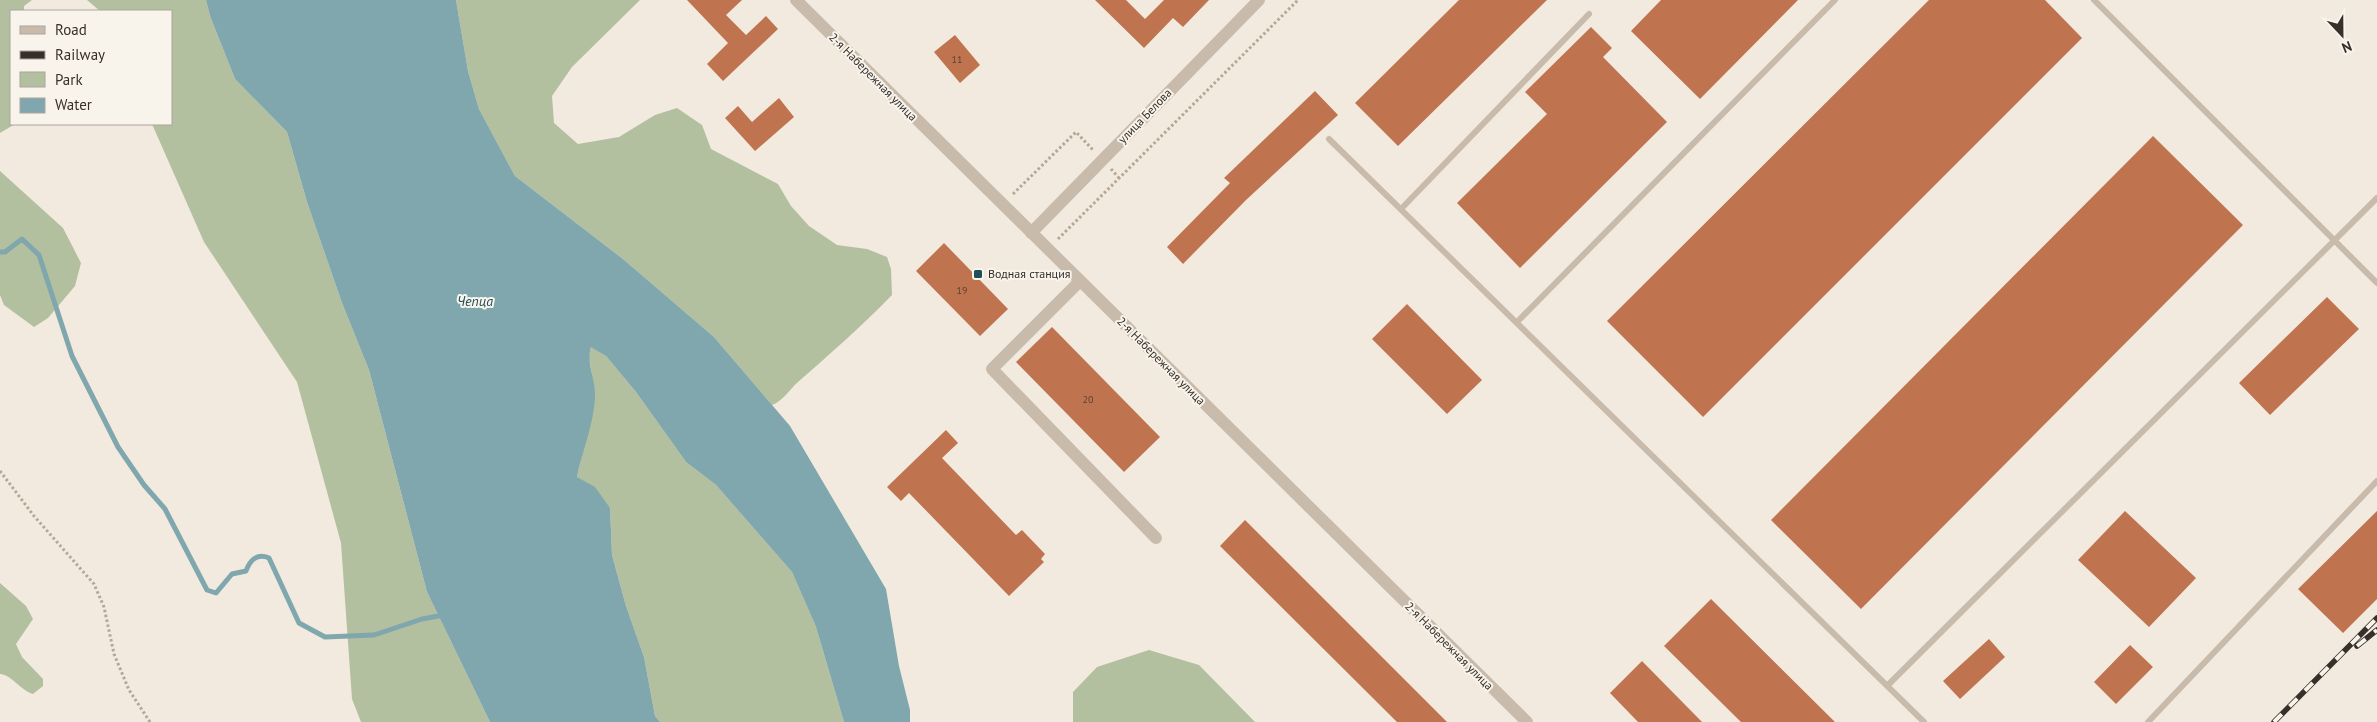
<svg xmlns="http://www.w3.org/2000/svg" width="2377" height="722" font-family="'PT Sans',sans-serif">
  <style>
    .green { fill: #b2c09f }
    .water { fill: #7fa7ad }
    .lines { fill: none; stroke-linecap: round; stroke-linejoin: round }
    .stream { stroke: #7fa7ad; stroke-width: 5 }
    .building { fill: #bf744f }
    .path { stroke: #b5a695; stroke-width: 3; stroke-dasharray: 2.5 2.5; stroke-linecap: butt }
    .lane { stroke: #c9bbab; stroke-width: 6 }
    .street { stroke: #c9bbab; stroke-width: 12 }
    .rail-casing { stroke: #372f2a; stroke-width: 5.5 }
    .rail { stroke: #f9f4eb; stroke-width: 4; stroke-dasharray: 11; stroke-linecap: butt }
    .poi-dot { fill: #214f57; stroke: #f9f4eb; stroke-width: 2 }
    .labels { text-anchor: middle; stroke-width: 4; stroke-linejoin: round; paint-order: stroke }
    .number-label { font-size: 10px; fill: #594033 }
    .street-label { font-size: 12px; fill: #372f2a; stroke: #f9f4eb }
    .poi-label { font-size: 12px; fill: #372f2a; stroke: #f9f4eb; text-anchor: start }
    .water-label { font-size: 14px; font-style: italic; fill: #214f57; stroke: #f9f4eb }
  </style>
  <rect width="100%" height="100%" fill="#f2eadf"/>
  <path class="green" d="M0,0H32L24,6V11H11V124H15L0,133Z
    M87,0H206L210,16L235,79L287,132L307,202L342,303L369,370L427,592L490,722H361L352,699L341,543L297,382L204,242L152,124H171V11H100Z
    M456,0H640L572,67L552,96L554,123L578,144L619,137L655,115L677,108L702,125L711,149L778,184L791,206L809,226L837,245L867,249L887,257L891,269L892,295C862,326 830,354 798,382C789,390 783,401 772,405L714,337L623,259L515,176L479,109L468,71Z
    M0,171L63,228L81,263L75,286L48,318L34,327L4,305L0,295Z
    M591,346L606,356L636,392L686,462L716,485L792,572L816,627L844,722H660L655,716L644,657L626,606L612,555L610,508L577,477L595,396L589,356Z
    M0,583L26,606L33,619L16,644L22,657L43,679V686L33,694C20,690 12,675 0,674Z
    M1149,650L1199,665L1255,722H1073V692L1097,667Z"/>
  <path class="water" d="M206,0H456L468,71L479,109L515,176L623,259L714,337L790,426L886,589L899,666L910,710V722H844L816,627L792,572L716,485L686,462L636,392L606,356L591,347C586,364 596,380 595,397C594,424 582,451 577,477L595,487L610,508L612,555L626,606L644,657L655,716L660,722H490L427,592L369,370L342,303L307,202L287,132L235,79L210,16Z"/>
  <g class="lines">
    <path class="stream" d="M0,252H5L22,239L39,255L72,356L118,447L144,485L165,509L207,590L216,593L232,574L246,571C250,560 257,553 269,558L299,623L325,637L374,635L422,619L444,615"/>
  </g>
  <path class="building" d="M687,0H742L726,15L746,35L766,16L778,29L723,81L707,64L728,43Z
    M1095,0H1126L1145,19L1164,0H1209L1183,27L1173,18L1144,48Z
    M1459,0H1547L1398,146L1355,103Z
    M1661,0H1798L1700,99L1631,31Z
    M1929,0H2045L2082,38L1703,417L1607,321Z
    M1591,27L1612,48L1603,57L1667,122L1520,268L1457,203L1547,114L1525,92Z
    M955,35L980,65L960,83L934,52Z
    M1315,91L1338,115L1246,200L1183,264L1167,247L1230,183L1224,178Z
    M779,98L794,117L755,151L725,118L738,106L752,122Z
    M2153,136L2243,225L1861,609L1771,520Z
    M944,243L1008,309L980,336L916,271Z
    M2327,297L2359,329L2270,415L2239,383Z
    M1407,304L1482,380L1447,414L1372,339Z
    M1052,327L1160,437L1124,472L1016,362Z
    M946,430L958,443L942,458L1016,535L1022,530L1045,554L1041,559L1044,562L1009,596L909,493L901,501L887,487Z
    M2125,511L2196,578L2149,627L2078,560Z
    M2377,511V599L2343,633L2298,589Z
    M1245,520L1447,722H1397L1220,546Z
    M1711,599L1835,722H1741L1664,646Z
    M1989,639L2005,657L1960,699L1943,681Z
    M2130,645L2153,667L2116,704L2094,682Z
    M1642,661L1702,722H1638L1610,693Z"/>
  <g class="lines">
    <path class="path" d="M1111,169L1119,178
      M1013,194L1076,132L1093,150
      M1058,239L1298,0
      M0,471L34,516L94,584L104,607L114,654L129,690L150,722"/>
    <path class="lane" d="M2094,0L2377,283
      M1329,139L1924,722
      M1401,209L1589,14
      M1517,322L1835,0
      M1888,685L2377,198
      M2148,722L2377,481"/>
    <path class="street" d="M796,0L1527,722
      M1031,233L1259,0
      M1080,281L992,369L1156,538"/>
    <g class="rail-casing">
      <path id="rail" d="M2357,646L2377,630
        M2274,722L2377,618"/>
    </g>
    <use href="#rail" class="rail"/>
  </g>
  <rect class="poi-dot" x="973" y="269" width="10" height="10" rx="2.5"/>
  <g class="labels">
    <g class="number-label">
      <text x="957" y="63">11</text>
      <text x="962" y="294">19</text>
      <text x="1088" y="403">20</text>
    </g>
    <g class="street-label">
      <text transform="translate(873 77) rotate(45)" y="4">2-я Набережная улица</text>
      <text transform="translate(1145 116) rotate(-46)" y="4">улица Белова</text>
      <text transform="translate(1161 361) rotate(45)" y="4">2-я Набережная улица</text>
      <text transform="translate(1449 646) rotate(45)" y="4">2-я Набережная улица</text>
    </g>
    <g class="poi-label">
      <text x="988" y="278">Водная станция</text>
    </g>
    <g class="water-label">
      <text x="475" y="306">Чепца</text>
    </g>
  </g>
  <rect x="10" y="10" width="162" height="115" fill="#f9f4eb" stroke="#aba59e"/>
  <rect x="20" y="26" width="25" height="8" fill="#c9bbab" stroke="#aba59e"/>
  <text x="55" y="35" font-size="15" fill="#372f2a">Road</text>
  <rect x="20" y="51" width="25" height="8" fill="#372f2a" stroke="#aba59e"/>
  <text x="55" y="60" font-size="15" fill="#372f2a">Railway</text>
  <rect x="20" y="72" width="25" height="15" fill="#b2c09f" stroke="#aba59e"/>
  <text x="55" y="85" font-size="15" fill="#372f2a">Park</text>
  <rect x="20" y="98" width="25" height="15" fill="#7fa7ad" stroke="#aba59e"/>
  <text x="55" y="110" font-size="15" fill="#372f2a">Water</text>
  <g transform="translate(2342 35) rotate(158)" stroke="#f9f4eb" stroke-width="4" paint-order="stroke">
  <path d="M0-4L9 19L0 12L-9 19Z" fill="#372f2a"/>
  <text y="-8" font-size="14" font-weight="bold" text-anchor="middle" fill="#372f2a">N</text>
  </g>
</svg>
